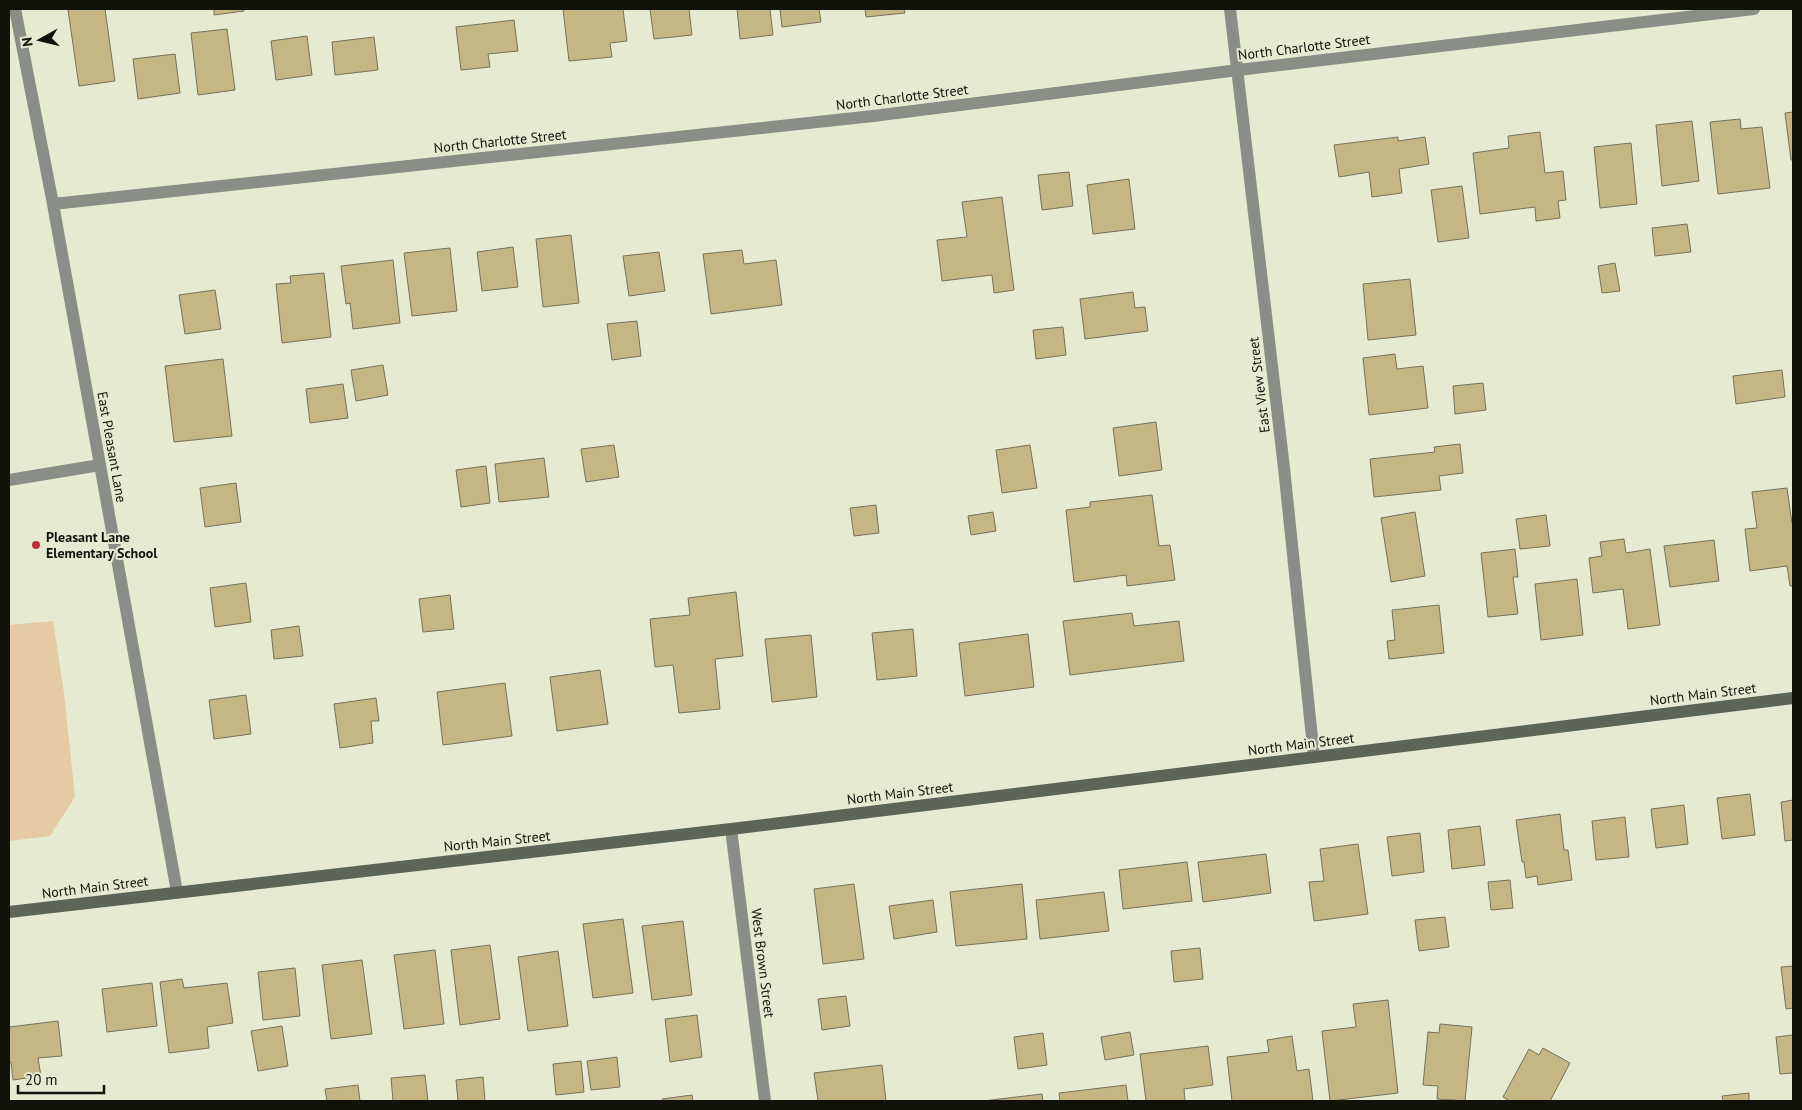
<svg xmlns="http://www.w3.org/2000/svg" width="1802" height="1110" font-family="'PT Sans',sans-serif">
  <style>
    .green { fill: #e4cba5 }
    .building { fill: #c4b784; stroke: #77725c }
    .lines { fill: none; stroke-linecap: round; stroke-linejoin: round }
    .lane { stroke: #898f86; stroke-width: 12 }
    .street { stroke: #898f86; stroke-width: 12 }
    .secondary { stroke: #5d6558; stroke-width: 12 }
    .poi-dot { fill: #bf2f3a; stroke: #e6ead1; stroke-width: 2 }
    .labels { text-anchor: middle; stroke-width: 4; stroke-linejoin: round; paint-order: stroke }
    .street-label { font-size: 14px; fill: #111209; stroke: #e6ead1 }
    .poi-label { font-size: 14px; font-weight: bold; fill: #111209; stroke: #e6ead1; text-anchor: start }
  </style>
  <rect width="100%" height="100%" fill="#e6ead1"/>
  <path class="green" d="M53,621L64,693L75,797L50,836L9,841V625Z"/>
  <path class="building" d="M74,9H105L115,81L79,86L68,10Z
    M214,9H244V11L214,15Z
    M563,9H623L627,41L610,43L612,57L569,61Z
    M650,9H689L692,35L654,39Z
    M737,9H770L773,35L740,39Z
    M780,9H819L821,22L782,27Z
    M865,9H904L905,13L866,17Z
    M514,20L518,51L488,54L490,67L461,70L456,27Z
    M227,29L235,90L198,95L191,33Z
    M307,36L312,75L276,80L271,41Z
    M374,37L378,70L335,75L332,42Z
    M175,54L180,93L138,99L133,59Z
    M1793,112V160H1791L1785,113Z
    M1740,119L1741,129L1762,127L1770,188L1718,194L1710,122Z
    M1692,121L1699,181L1662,186L1656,125Z
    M1540,132L1545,173L1563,171L1566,200L1558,201L1560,218L1536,221L1535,207L1480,214L1473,153L1509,148L1508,136Z
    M1398,137V141L1425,137L1429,164L1399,169L1402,193L1372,197L1369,172L1339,177L1334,145Z
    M1631,143L1637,204L1600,208L1594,147Z
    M1069,172L1073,206L1042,210L1038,175Z
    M1129,179L1135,229L1093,234L1087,185Z
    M1462,186L1469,238L1438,242L1431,190Z
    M1002,197L1014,290L994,293L992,275L942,281L937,240L967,237L962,202Z
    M1687,224L1691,252L1655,256L1652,228Z
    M571,235L579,303L543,307L536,239Z
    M513,247L518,287L482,291L477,252Z
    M450,248L457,311L412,316L404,253Z
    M742,250L744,264L776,260L782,305L711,314L703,254Z
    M659,252L665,291L629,296L623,256Z
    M393,260L400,323L353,329L350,303L346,304L341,266Z
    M1615,263L1620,291L1602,293L1598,266Z
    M324,273L331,337L282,343L276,284L291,283L290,276Z
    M1410,279L1416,335L1368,340L1363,284Z
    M215,290L221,329L185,334L179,295Z
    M1133,292L1135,308L1145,307L1148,331L1085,339L1080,299Z
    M637,321L641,356L612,360L607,324Z
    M1063,327L1066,355L1036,359L1033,330Z
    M1395,354L1397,369L1423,366L1428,408L1369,415L1363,358Z
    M223,359L232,436L174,442L165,366Z
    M383,365L388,395L356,401L351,370Z
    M1782,370L1785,397L1736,404L1733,376Z
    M1483,383L1486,410L1455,414L1453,386Z
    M343,384L348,418L310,423L306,389Z
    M1156,422L1162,470L1119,476L1113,428Z
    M1460,444L1463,473L1439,476L1441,490L1374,497L1370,459L1435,452L1434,447Z
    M614,445L619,477L586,482L581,449Z
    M1030,445L1037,488L1002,493L996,450Z
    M544,458L549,497L499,502L495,464Z
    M486,466L490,503L461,507L456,470Z
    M236,483L241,522L205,527L200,488Z
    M1787,488L1792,523H1793V586H1790L1787,566L1750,571L1745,529L1757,528L1752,492Z
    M1152,495L1159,546L1170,545L1175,580L1127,586L1126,575L1074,582L1066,510L1090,507V502Z
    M876,505L879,533L854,536L850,508Z
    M993,512L996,531L971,535L968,516Z
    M1415,512L1425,576L1391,582L1381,518Z
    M1546,515L1550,546L1520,549L1516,519Z
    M1624,539L1626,553L1650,549L1660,625L1628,629L1623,589L1593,593L1589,558L1602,556L1600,542Z
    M1714,540L1719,581L1670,587L1664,546Z
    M1515,549L1518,577H1513L1518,614L1488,617L1481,553Z
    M1577,579L1583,635L1541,640L1535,584Z
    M246,583L251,622L215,627L210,588Z
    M736,592L743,656L715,659L720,709L679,713L673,665L655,667L650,619L690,615L688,598Z
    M450,595L454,629L423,632L419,599Z
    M1439,605L1444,653L1389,659L1387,641L1395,640L1392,610Z
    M1132,613L1134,626L1179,621L1184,661L1070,675L1063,621Z
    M299,626L303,656L274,659L271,630Z
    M913,629L917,676L877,680L872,633Z
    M1028,634L1034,687L965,696L959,643Z
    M811,635L817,697L772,702L765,639Z
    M600,670L608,724L557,731L550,677Z
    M505,683L512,736L443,745L437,692Z
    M246,695L251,734L214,739L209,700Z
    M376,698L379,721H371L373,743L340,748L334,704Z
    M1750,794L1755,835L1722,839L1717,798Z
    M1793,800V840L1785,841L1781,802Z
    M1684,805L1688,844L1656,848L1651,809Z
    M1560,814L1564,850H1568L1572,880L1538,885L1537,876L1526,878L1524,862H1522L1516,820Z
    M1625,817L1629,857L1596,860L1592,821Z
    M1480,826L1485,865L1452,869L1448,830Z
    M1420,833L1424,872L1392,876L1387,837Z
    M1358,844L1368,914L1314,921L1309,882L1324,881L1320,849Z
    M1266,854L1271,893L1203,902L1198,862Z
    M1187,862L1192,901L1123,909L1119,870Z
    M1510,880L1513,908L1491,910L1488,882Z
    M854,884L864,959L823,964L814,889Z
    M1022,884L1027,939L956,946L950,892Z
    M1104,892L1109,931L1040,939L1036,900Z
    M933,900L937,932L894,939L889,906Z
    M1445,917L1449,947L1419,951L1415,920Z
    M623,919L633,993L593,998L583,924Z
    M683,921L692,995L652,1000L642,926Z
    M490,945L500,1019L460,1025L451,950Z
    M1200,948L1203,979L1174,982L1171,951Z
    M435,950L444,1024L404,1029L394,955Z
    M558,951L568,1026L528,1031L518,957Z
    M362,960L372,1034L331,1039L322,965Z
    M1793,966V1008L1786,1009L1781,967Z
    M295,968L300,1016L263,1020L258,972Z
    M182,979L184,988L227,983L233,1023L207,1027L209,1048L169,1053L160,982Z
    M152,983L157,1026L107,1032L102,989Z
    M846,996L850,1026L822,1030L818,999Z
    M1388,1000L1398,1093L1330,1101L1322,1031L1356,1027L1353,1004Z
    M697,1015L702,1057L670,1062L665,1019Z
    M58,1021L62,1056L38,1058L41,1076L13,1080L11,1062H9V1027Z
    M1440,1024L1472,1027L1465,1101L1437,1099L1438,1086L1423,1085L1428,1032L1439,1033Z
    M282,1026L288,1066L258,1071L251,1031Z
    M1130,1032L1134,1055L1105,1060L1101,1037Z
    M1043,1033L1047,1065L1018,1069L1014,1037Z
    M1793,1035V1073L1780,1074L1776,1037Z
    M1292,1036L1297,1071L1309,1069L1313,1101H1232L1227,1057L1269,1052L1267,1040Z
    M1208,1046L1213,1085L1184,1089L1185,1101H1146L1140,1054Z
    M1543,1048L1570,1063L1550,1101H1507L1508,1100L1503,1097L1529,1049L1539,1055Z
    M617,1057L620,1087L591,1090L587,1061Z
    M581,1061L584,1092L556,1095L553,1064Z
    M882,1065L886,1101H818L814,1073Z
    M425,1075L428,1101H393L391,1078Z
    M483,1077L485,1101H458L456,1080Z
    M358,1085L360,1101H327L325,1089Z
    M1126,1085L1128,1101H1060L1059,1093Z
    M1749,1093V1101H1723L1722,1096Z
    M1042,1094L1043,1101H983Z
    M692,1095L693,1101H663L662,1099Z"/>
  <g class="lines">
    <path class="lane" d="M9,480L100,465"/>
    <path class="street" d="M15,9L53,204L177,892
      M1230,9L1284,468L1314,757
      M53,204L873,116L1238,70L1754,9
      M731,829L765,1101"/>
    <path class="secondary" d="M9,912L731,829L1793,698"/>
  </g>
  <circle class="poi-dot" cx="36" cy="545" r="5"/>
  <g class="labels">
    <g class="street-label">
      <text transform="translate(1304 47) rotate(-7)" y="5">North Charlotte Street</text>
      <text transform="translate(902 97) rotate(-7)" y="5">North Charlotte Street</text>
      <text transform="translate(500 141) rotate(-6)" y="5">North Charlotte Street</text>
      <text transform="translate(1259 385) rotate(-97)" y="5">East View Street</text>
      <text transform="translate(112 447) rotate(80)" y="5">East Pleasant Lane</text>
      <text transform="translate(1703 694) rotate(-7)" y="5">North Main Street</text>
      <text transform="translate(1301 744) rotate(-7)" y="5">North Main Street</text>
      <text transform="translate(900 793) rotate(-7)" y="5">North Main Street</text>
      <text transform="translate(497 841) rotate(-6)" y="5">North Main Street</text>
      <text transform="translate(95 887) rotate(-7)" y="5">North Main Street</text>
      <text transform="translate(763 963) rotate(83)" y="5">West Brown Street</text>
    </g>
    <g class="poi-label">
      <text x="46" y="542">Pleasant Lane<tspan x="46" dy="16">Elementary School</tspan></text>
    </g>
  </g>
  <rect width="1802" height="1110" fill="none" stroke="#111209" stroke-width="20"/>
  <g transform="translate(40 40) rotate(262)" stroke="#e6ead1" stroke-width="4" paint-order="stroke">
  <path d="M0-4L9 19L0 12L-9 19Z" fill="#111209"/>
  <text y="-8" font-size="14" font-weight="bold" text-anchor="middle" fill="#111209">N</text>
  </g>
  <path d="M18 1085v8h86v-8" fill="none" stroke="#111209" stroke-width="2.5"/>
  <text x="25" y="1085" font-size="15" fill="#111209" stroke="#e6ead1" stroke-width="4" paint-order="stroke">20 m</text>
</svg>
